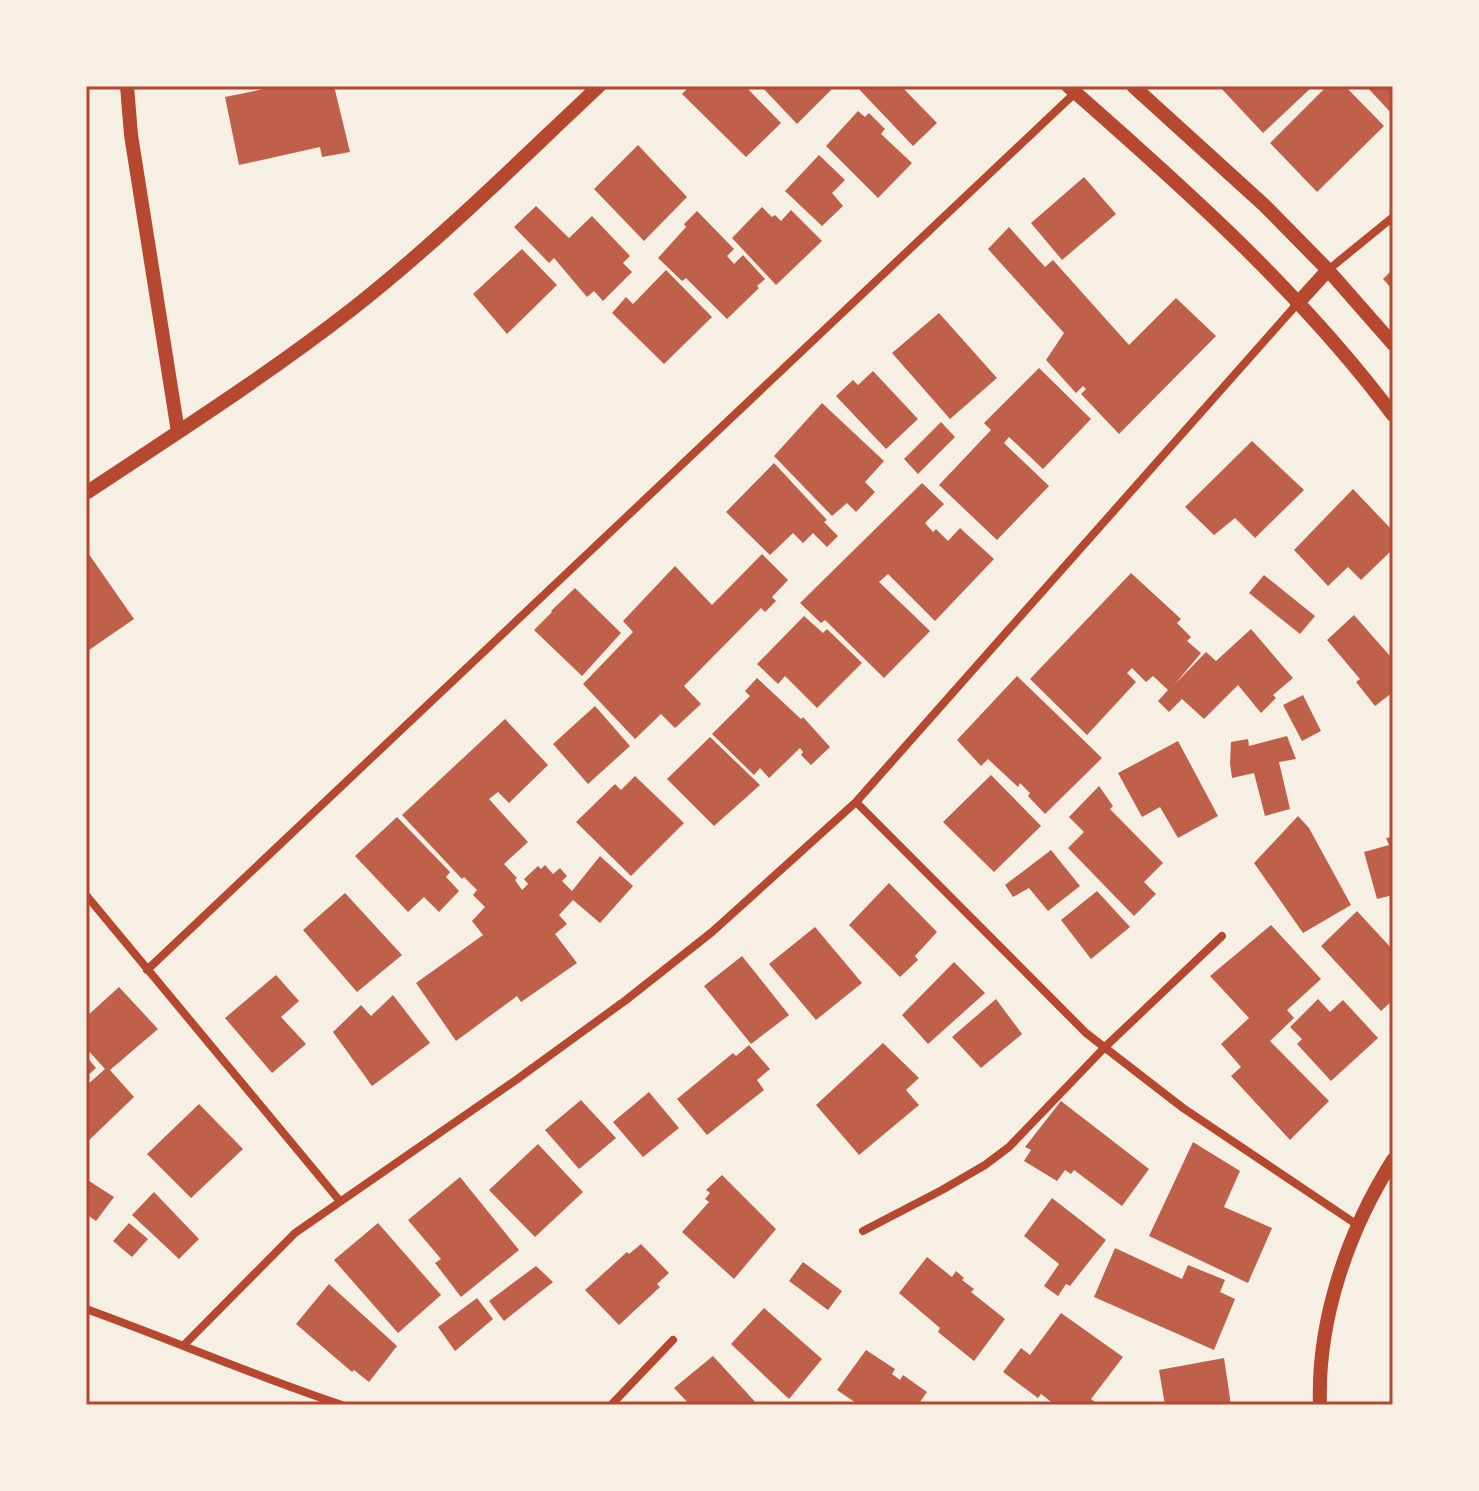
<svg xmlns="http://www.w3.org/2000/svg" width="1479" height="1491" font-family="Signika,sans-serif">
  <style>
    .building { fill: #bf614a }
    .lines { fill: none; stroke-linecap: round; stroke-linejoin: round }
    .minor { stroke: #b5482f; stroke-width: 8 }
    .tertiary { stroke: #b5482f; stroke-width: 14 }
    .neatline { fill: none; stroke: #b5482f; stroke-width: 3 }
  </style>
  <rect width="100%" height="100%" fill="#f6efe4"/>
  <path class="building" d="M279,86H334L350,152L322,157L320,147L239,165L225,97Z
    M690,86H745L781,123L746,157L682,94Z
    M761,86H835L797,124Z
    M856,86H901L937,123L913,146Z
    M1219,86H1313L1263,133Z
    M1327,86H1345L1384,126L1317,192L1270,143Z
    M1366,86H1393V115Z
    M858,111L865,117L869,113L885,129L881,134L912,163L878,198L826,146Z
    M638,145L687,197L644,241L594,189Z
    M819,155L845,180L832,193L843,206L822,226L785,191Z
    M1084,177L1116,214L1062,260L1031,223Z
    M536,206L569,238L592,216L630,256L623,263L632,272L603,301L594,291L587,297L554,258L549,263L514,227Z
    M762,207L772,217L775,215L781,221L791,210L822,241L776,285L732,238Z
    M697,211L734,249L727,256L734,264L743,255L765,279L757,286L759,288L727,319L686,278L682,281L658,258L686,227L684,224Z
    M1009,227L1045,267L1053,260L1129,345L1176,298L1216,336L1119,434L1081,394L1086,389L1083,386L1076,393L1046,360L1064,333L988,249Z
    M522,249L557,285L507,334L473,294Z
    M1393,269V290L1383,279Z
    M666,270L712,317L664,364L612,313L626,297L633,304Z
    M939,313L997,378L950,419L892,353Z
    M1039,368L1091,419L1043,469L1009,437L1004,443L1049,486L997,540L939,485L991,430L984,423Z
    M873,371L918,419L886,449L836,396L853,380L858,385Z
    M822,403L884,461L865,482L875,492L856,512L847,503L832,516L774,456Z
    M941,422L955,437L918,474L904,459Z
    M1252,441L1304,490L1255,538L1235,518L1214,535L1185,507Z
    M774,463L827,520L824,522L838,536L827,547L813,533L803,543L793,533L770,555L726,512Z
    M922,483L944,504L925,523L933,532L936,529L948,541L960,528L994,559L935,621L888,574L879,582L930,631L884,678L825,620L821,623L800,603Z
    M1353,489L1393,531V549L1361,580L1348,567L1328,586L1294,550Z
    M86,550L134,619L86,652Z
    M762,554L788,580L772,597L776,601L765,612L761,608L684,686L701,704L675,728L661,714L635,739L583,684L633,632L623,621L675,566L712,605Z
    M1131,573L1181,619L1177,623L1191,637L1187,641L1201,653L1175,684L1206,652L1216,661L1251,629L1293,678L1273,695L1276,698L1261,713L1238,685L1204,719L1182,699L1169,712L1158,701L1168,690L1153,676L1146,682L1132,668L1127,673L1136,682L1087,735L1030,679Z
    M1264,575L1315,616L1300,634L1249,593Z
    M575,588L621,633L582,676L534,630L552,612L551,611Z
    M1354,615L1390,656L1393,654V692L1375,706L1356,682L1360,679L1327,640Z
    M804,616L823,633L827,629L862,663L817,708L785,676L778,684L757,664Z
    M1017,676L1102,758L1045,814L1028,796L1030,793L1020,783L1018,787L988,759L981,766L957,740Z
    M757,678L801,719L803,717L830,747L811,765L801,755L803,752L800,748L769,778L760,768L754,775L712,734L750,696L745,691Z
    M1303,695L1321,731L1302,741L1283,705Z
    M595,706L630,746L588,784L553,744Z
    M505,719L548,765L509,803L498,792L489,799L528,842L504,864L517,878L515,880L522,890L528,884L524,879L538,866L541,869L545,865L553,874L560,868L567,876L562,881L572,891L600,856L633,886L600,923L573,900L559,915L567,924L555,934L577,963L521,1002L517,996L456,1041L416,983L483,935L472,921L485,907L473,895L477,890L464,877L462,879L402,815Z
    M1287,736L1296,759L1279,762L1290,809L1265,816L1254,773L1232,778L1230,763L1231,742L1248,739L1249,746Z
    M710,737L760,785L714,826L667,779Z
    M1178,741L1218,816L1178,838L1160,807L1142,817L1118,773Z
    M991,775L1041,826L994,872L943,822Z
    M635,776L684,823L631,876L576,822L615,784L621,790Z
    M1099,786L1113,806L1110,809L1163,863L1144,882L1156,894L1134,916L1068,848L1084,832L1069,817Z
    M1298,816L1309,828L1351,905L1303,933L1254,863Z
    M397,817L450,872L446,877L459,891L439,912L424,897L408,912L355,856Z
    M1393,837V895L1377,899L1364,852L1389,845L1386,838Z
    M1051,850L1080,886L1048,911L1029,888L1013,897L1005,885Z
    M889,883L937,932L915,956L918,960L900,977L849,925Z
    M1097,891L1130,927L1091,959L1061,920Z
    M345,893L402,955L357,992L303,930Z
    M1357,911L1393,950V1000L1381,1011L1321,946Z
    M1271,925L1321,979L1287,1010L1294,1018L1270,1041L1329,1101L1290,1140L1231,1076L1241,1067L1221,1044L1249,1018L1210,976Z
    M815,927L862,983L816,1020L769,964Z
    M742,956L789,1015L751,1044L704,986Z
    M954,962L985,993L928,1044L902,1015Z
    M276,975L299,1001L281,1017L306,1044L272,1073L225,1018Z
    M119,987L158,1029L110,1070L134,1097L86,1143V1086L105,1069L86,1048V1017Z
    M393,995L430,1043L372,1086L333,1032L361,1005L371,1016Z
    M996,999L1022,1034L981,1068L952,1037Z
    M1318,999L1330,1012L1343,1000L1378,1038L1331,1081L1297,1044L1302,1039L1290,1027Z
    M883,1043L919,1078L906,1090L919,1105L859,1155L816,1105Z
    M749,1045L770,1069L757,1080L764,1090L707,1135L677,1099L733,1053L736,1056Z
    M86,1056L96,1068L86,1077Z
    M649,1092L679,1128L643,1157L613,1122Z
    M581,1100L616,1138L579,1169L545,1130Z
    M1061,1101L1149,1169L1122,1206L1074,1170L1071,1174L1065,1170L1057,1181L1024,1161L1031,1150L1025,1147Z
    M199,1104L243,1149L191,1198L147,1154Z
    M1193,1142L1240,1171L1224,1207L1272,1228L1248,1283L1149,1236Z
    M538,1144L583,1192L535,1237L489,1190Z
    M722,1175L776,1229L734,1279L682,1232L709,1202L705,1199L710,1193L706,1190Z
    M460,1177L519,1250L461,1297L435,1263L441,1259L408,1220Z
    M86,1179L114,1197L96,1221L86,1214Z
    M154,1192L199,1239L179,1259L132,1215Z
    M1052,1198L1106,1240L1070,1286L1066,1284L1058,1296L1044,1286L1059,1264L1024,1236Z
    M129,1223L148,1239L132,1257L113,1241Z
    M378,1223L441,1295L398,1333L334,1260Z
    M641,1244L669,1273L657,1284L660,1287L619,1325L585,1290L627,1252L629,1254Z
    M1115,1248L1182,1279L1188,1265L1225,1280L1220,1292L1235,1299L1214,1350L1094,1297Z
    M927,1257L952,1277L956,1271L964,1278L962,1280L974,1289L971,1292L1005,1319L974,1361L938,1332L940,1328L899,1293Z
    M803,1262L842,1291L828,1310L789,1281Z
    M536,1266L553,1282L504,1321L489,1301Z
    M329,1284L397,1346L369,1382L354,1370L352,1372L296,1324Z
    M477,1298L493,1319L455,1351L438,1327Z
    M764,1308L822,1359L789,1399L731,1344Z
    M1061,1313L1123,1357L1091,1399L1099,1405H1055L1041,1394L1038,1398L1003,1372L1021,1348L1030,1355Z
    M866,1350L895,1369L892,1374L900,1380L903,1375L927,1392L918,1405H859L837,1390Z
    M713,1356L758,1405H690L674,1388Z
    M1224,1358L1231,1405H1165L1159,1370Z"/>
  <g class="lines">
    <path class="minor" d="M1328,270L1393,217
      M856,802L1086,1033L1183,1108L1356,1224
      M86,895L339,1200
      M147,970L1076,92
      M863,1231L942,1190L985,1165L1009,1147L1105,1047L1222,936
      M86,1309C172,1340 255,1376 342,1405
      M184,1345L295,1233L516,1080L626,1000L712,932L856,802L1297,304
      M611,1405L673,1340"/>
    <path class="tertiary" d="M127,86L131,135L178,432
      M1068,86C1183,187 1301,292 1393,415
      M1133,86L1264,205L1328,270L1393,344
      M1297,304L1328,270
      M86,493C175,434 266,376 351,310C439,241 518,162 599,86
      M1320,1405C1317,1320 1348,1231 1393,1160"/>
  </g>
  <rect width="1479" height="1491" fill="none" stroke="#f6efe4" stroke-width="176"/>
  <rect x="88" y="88" width="1303" height="1315" class="neatline"/>
</svg>
